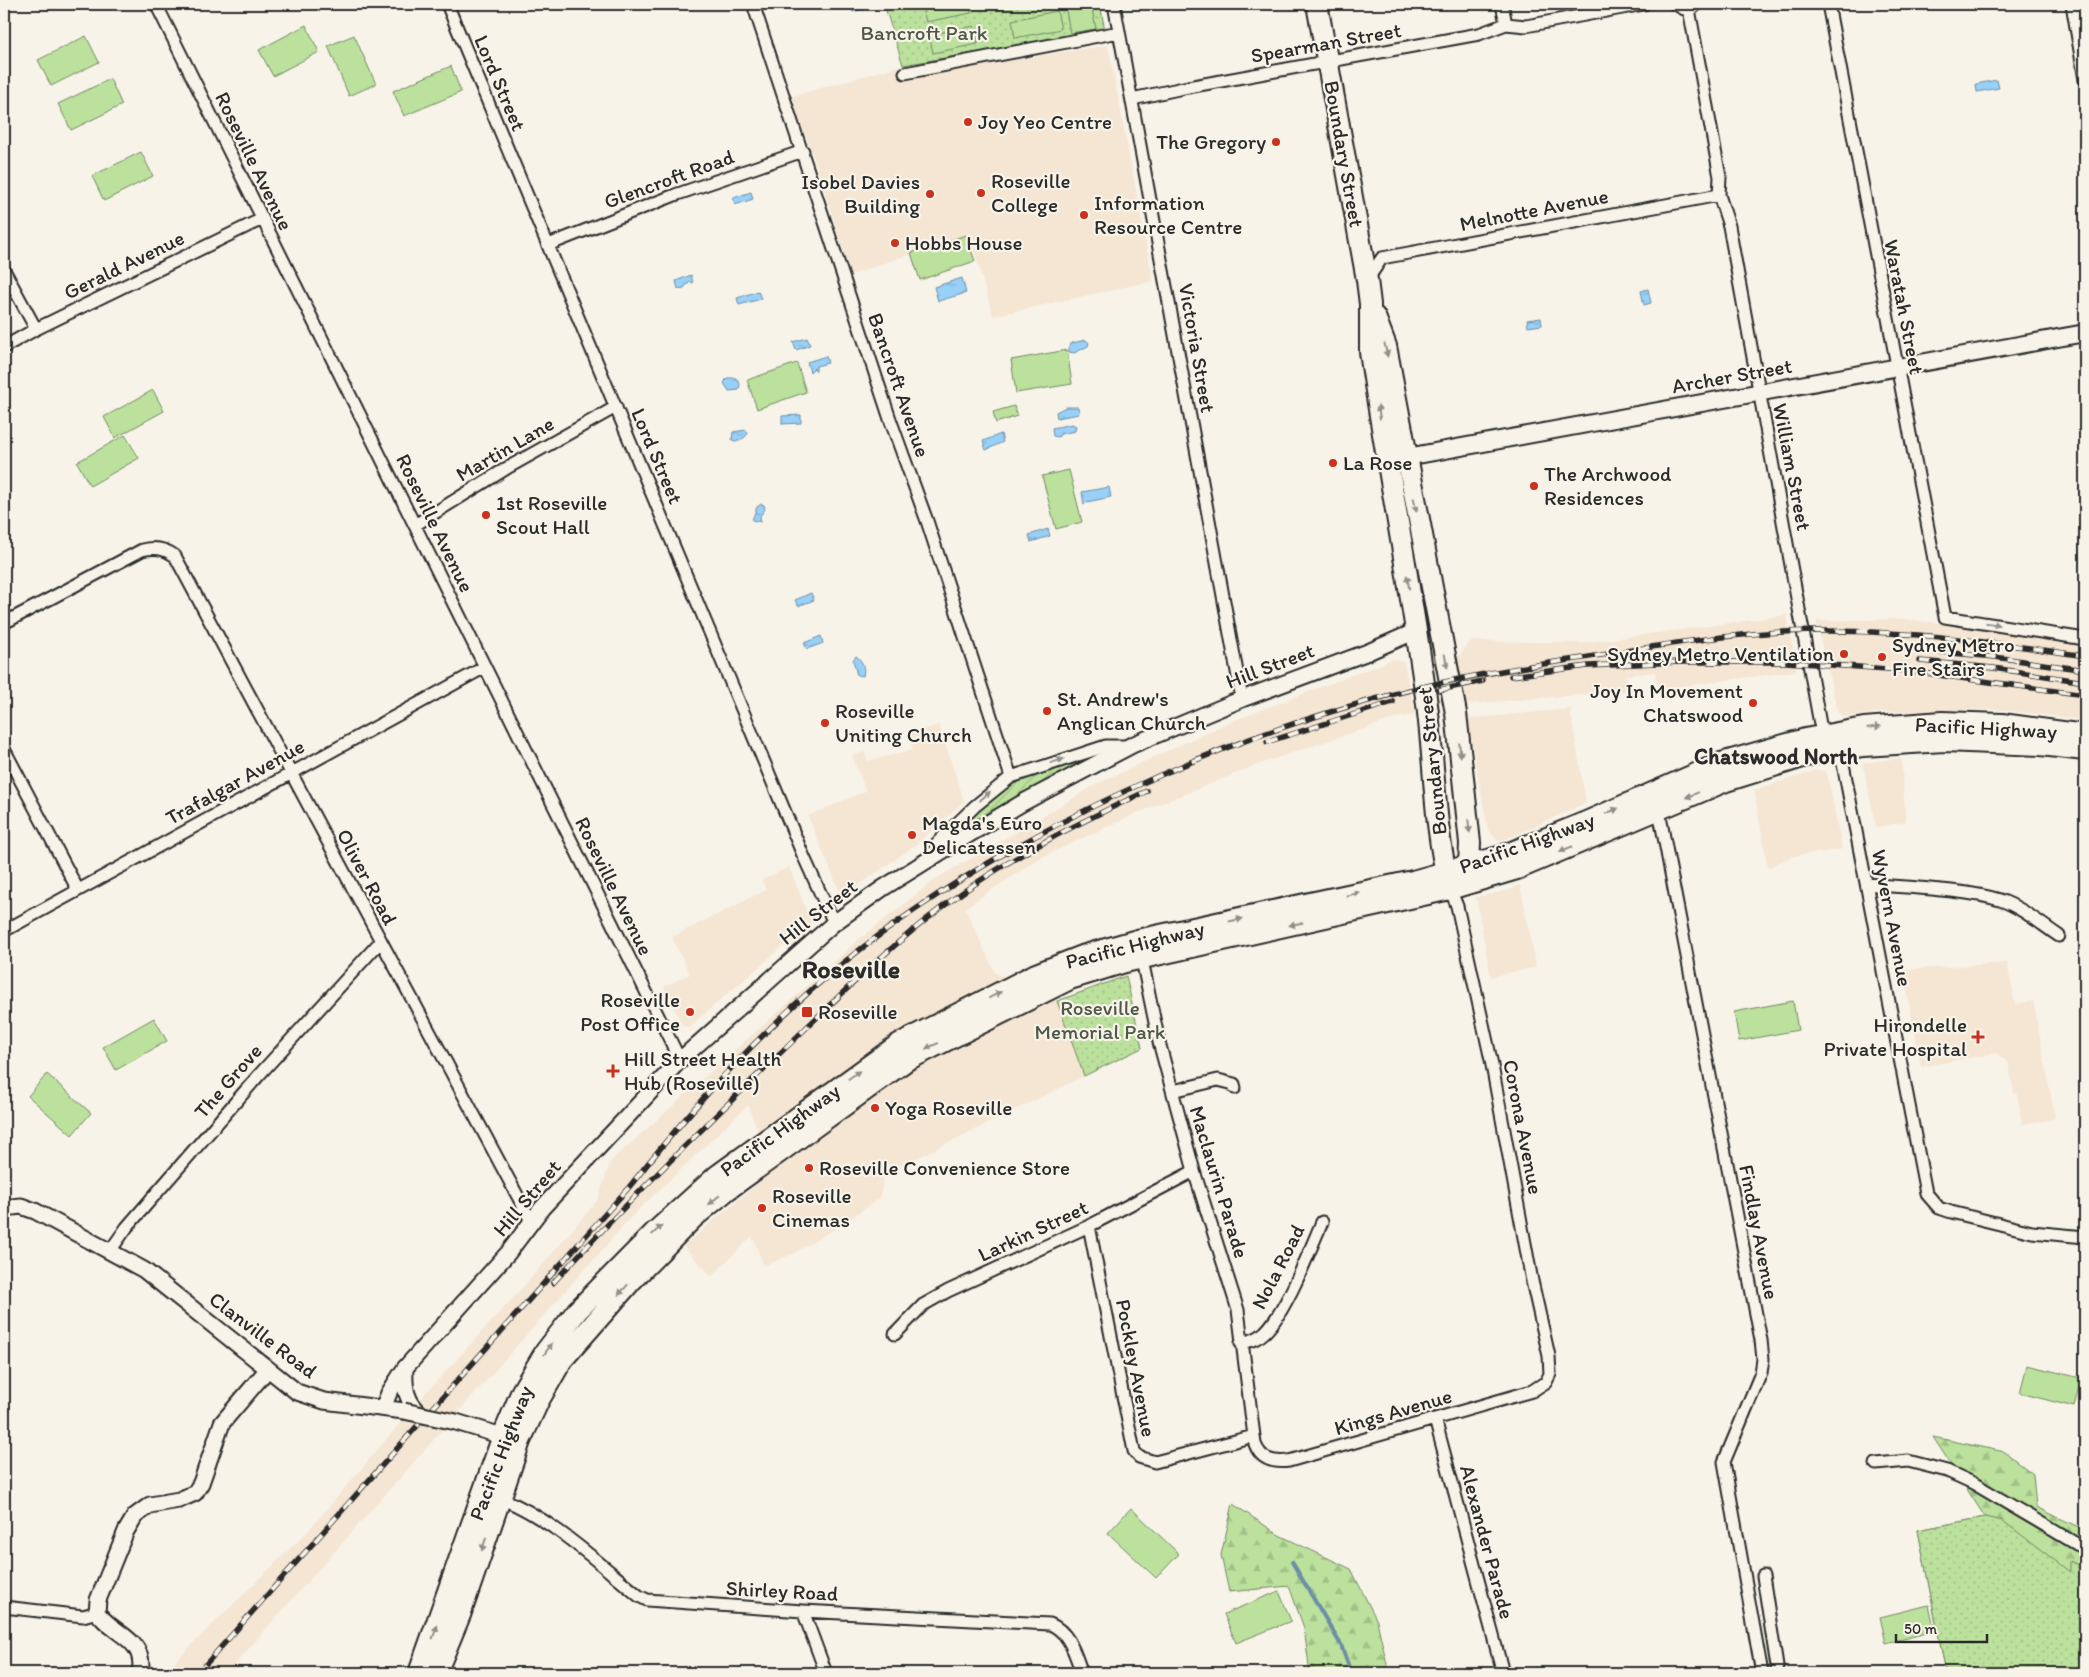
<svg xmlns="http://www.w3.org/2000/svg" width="2089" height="1677" font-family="Itim,sans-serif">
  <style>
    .built { fill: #f5e5d3 }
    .forest { fill: url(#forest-firs); stroke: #738664 }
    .park { fill: url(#park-dots); stroke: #738664 }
    .garden { fill: url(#garden-furrows); stroke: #738664 }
    .pitch { fill: #bbe19d; stroke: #738664 }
    .water { fill: url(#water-ripples); stroke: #6c8ea6 }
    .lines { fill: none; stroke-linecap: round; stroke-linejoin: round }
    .stream { stroke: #6c8ea6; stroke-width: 4 }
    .minor-casing { stroke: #2b2b2b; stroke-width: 15 }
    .tertiary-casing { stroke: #2b2b2b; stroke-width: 19 }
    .secondary-casing { stroke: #2b2b2b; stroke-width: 20 }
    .trunk-casing { stroke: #2b2b2b; stroke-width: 24 }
    .minor { stroke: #f7f3e8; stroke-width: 11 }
    .tertiary { stroke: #f7f3e8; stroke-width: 15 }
    .secondary { stroke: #f7f3e8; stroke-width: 16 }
    .trunk { stroke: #f7f3e8; stroke-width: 20 }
    .rail-casing { stroke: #2b2b2b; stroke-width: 5.5 }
    .rail { stroke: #f7f3e8; stroke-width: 4; stroke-dasharray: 11; stroke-linecap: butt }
    .tertiary-bridge-casing { stroke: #2b2b2b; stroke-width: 19; stroke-linecap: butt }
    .tertiary-bridge { stroke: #f7f3e8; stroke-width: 15 }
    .oneway { fill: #918f8a }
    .poi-dot { fill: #c8321e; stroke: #f7f3e8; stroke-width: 2 }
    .labels { text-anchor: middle; stroke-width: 4.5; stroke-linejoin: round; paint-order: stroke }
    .park-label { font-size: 21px; fill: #4f5848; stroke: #f7f3e8 }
    .street-label { font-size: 21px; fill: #2b2b2b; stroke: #f7f3e8 }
    .poi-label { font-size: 21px; fill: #2b2b2b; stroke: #f7f3e8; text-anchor: start }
    .neighbourhood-label { font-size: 22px; font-weight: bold; fill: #2b2b2b; stroke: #f7f3e8 }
    .district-label { font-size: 26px; font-weight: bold; fill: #2b2b2b; stroke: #f7f3e8 }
  </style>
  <defs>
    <pattern id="forest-firs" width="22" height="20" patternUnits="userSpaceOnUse" patternTransform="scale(1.25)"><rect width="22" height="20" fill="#bbe19d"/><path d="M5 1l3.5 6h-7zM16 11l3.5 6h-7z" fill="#a1c187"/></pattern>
    <pattern id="park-dots" width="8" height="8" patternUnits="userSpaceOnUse" patternTransform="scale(1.25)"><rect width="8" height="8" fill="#bbe19d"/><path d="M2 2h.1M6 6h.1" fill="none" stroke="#a1c187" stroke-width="1.8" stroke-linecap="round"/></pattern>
    <pattern id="garden-furrows" width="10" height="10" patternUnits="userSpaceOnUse" patternTransform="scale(1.25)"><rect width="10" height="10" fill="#bbe19d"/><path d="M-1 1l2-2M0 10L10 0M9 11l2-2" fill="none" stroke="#a1c187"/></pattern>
    <pattern id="water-ripples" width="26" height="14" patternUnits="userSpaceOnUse" patternTransform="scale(1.25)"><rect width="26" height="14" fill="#98d0f8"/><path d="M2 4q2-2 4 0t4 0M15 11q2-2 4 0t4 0" fill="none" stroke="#83b3d5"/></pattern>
  </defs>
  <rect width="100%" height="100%" fill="#f7f3e8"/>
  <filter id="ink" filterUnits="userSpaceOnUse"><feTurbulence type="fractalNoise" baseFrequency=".02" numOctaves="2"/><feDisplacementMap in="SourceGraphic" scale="10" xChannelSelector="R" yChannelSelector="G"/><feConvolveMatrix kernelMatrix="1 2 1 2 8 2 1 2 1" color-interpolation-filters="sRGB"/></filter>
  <g filter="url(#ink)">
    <path class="built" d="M1108,45L1153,281L993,316L969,233L851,275L813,154L790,97L903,65L904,78Z
      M1787,615L1796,671L1658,689L1655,672L1626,675L1628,691L1466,704L1456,660L1471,641L1584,643Z
      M1903,619L1954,625L2085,645V720L1994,709L1883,712L1844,717L1838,713L1816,621Z
      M1394,659L1404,663L1415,715L1396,718L1262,763L1137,813L1038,859L965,908L995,973L1057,1001L1084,1076L884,1174L880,1198L838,1227L794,1253L764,1266L752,1236L712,1276L683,1246L773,1171L748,1105L631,1217L227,1673H163L309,1530L426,1393L525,1285L597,1201L611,1161L862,937L936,879L1099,783L1225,724Z
      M1570,709L1586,803L1506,839L1498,840L1488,830L1468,719Z
      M939,725L964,801L917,844L842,897L808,816L866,791L852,756L864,752L868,761L913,750L908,735Z
      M1901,758L1906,822L1876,827L1863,763Z
      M1818,770L1825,771L1828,777L1842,849L1793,856L1768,868L1754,790Z
      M789,867L811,922L689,1027L683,1026L664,987L690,974L672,937L766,890L762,880Z
      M1520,885L1536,967L1491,977L1476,897L1510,890Z
      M2007,963L2015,1004L2033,1001L2055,1117L2051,1120L2022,1124L2017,1093L2014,1094L2008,1062L1995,1053L1921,1067L1903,970Z"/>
    <path class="forest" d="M1933,1437L2005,1452L2033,1474L2036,1507L2085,1530V1673H1946L1918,1530L1985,1517Z
      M1233,1504L1279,1535L1351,1569L1377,1621L1389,1673H1310L1304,1628L1289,1586L1229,1592L1221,1555Z"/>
    <path class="park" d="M884,4H1100L1105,31L903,65Z
      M1126,976L1142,1048L1084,1076L1057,1001Z
      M1985,1517L2003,1521L2070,1572V1561L2085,1568V1673H1946L1918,1530Z"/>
    <path class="garden" d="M1107,751L940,847L1003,790L1019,781Z"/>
    <path class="pitch" d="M922,4H970L971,13L926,22Z
      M1065,4H1091L1096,29L1070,33Z
      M1057,11L1061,29L1015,38L1012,20Z
      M306,25L319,52L273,76L259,50Z
      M974,26L978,44L933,53L929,35Z
      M354,35L376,84L349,96L328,46Z
      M86,36L99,62L51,86L38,60Z
      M451,66L461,92L404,116L393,91Z
      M110,79L122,105L71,130L58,104Z
      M141,152L153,176L104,201L92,176Z
      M966,235L975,261L920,280L911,253Z
      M1067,350L1072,384L1016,393L1011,360Z
      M797,363L806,392L757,409L747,380Z
      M153,390L164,411L115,438L104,417Z
      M1014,406L1017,416L996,423L993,412Z
      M125,435L139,458L90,486L77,462Z
      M1069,470L1082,522L1056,529L1042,476Z
      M1793,1001L1798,1030L1739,1041L1734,1012Z
      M154,1018L167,1041L116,1070L103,1047Z
      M47,1074L91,1113L72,1135L28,1096Z
      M2027,1365L2081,1378L2074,1407L2020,1393Z
      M1131,1508L1179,1554L1156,1578L1108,1533Z
      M1279,1591L1291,1621L1236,1643L1224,1614Z
      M1929,1605L1935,1631L1886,1643L1880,1617Z"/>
    <path class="water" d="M857,4H878L853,12L851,6Z
      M1997,80L1999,88L1977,92L1976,84Z
      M751,192L753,199L735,205L733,198Z
      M691,275L693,283L690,282L684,288L678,289L676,281Z
      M962,278L966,293L938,301L934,287Z
      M1648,289L1651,303L1644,305L1641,291Z
      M758,291L761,299L739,305L737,298Z
      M1541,318L1542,325L1528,327L1527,320Z
      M807,338L810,345L796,350L793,342Z
      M1086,340L1089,343L1088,346L1074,353L1069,352V346L1072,343Z
      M826,356L828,363L816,366V371L814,368L810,372L807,362Z
      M727,378H736L740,384L739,390L729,391L724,383Z
      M1066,407H1078L1079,414L1057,418L1056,412Z
      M801,415V423L782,424V416Z
      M1072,424L1076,426L1075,431L1061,434L1058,437L1053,436L1052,428Z
      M746,430L748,433C746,438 737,443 732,440L733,432Z
      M1001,434L1003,442L986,450L983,441Z
      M1109,487L1111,497L1087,502L1084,505L1082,492Z
      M761,504L764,505L765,509L760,516L761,522L752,520L757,507Z
      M1048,529L1050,536L1031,542L1029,535Z
      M811,593L814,600L798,606L795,600Z
      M821,636L823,643L807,649L804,643Z
      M856,656C863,661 865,668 863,676L857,675L853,660Z"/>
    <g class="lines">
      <path class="stream" d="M1292,1562L1341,1645L1351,1673"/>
      <g class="minor-casing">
        <path id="minor" d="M156,4L680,1060
          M447,4L803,855L834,923
          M753,4L890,419L927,521L1011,777
          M1114,4L1242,699
          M1502,4L1506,24
          M1675,4L1684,9L1694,7L1697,4
          M1828,4L1945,617L2085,639
          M2072,4L2085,80
          M1689,9L1720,177L1719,195L1729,226L1820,724L1843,764L1926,1193L1939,1208L1951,1212L2032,1232L2085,1237
          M905,73L1119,32
          M1132,99L1188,87L1479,34L1506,24L1526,26L1644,4
          M548,245L675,195L803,151
          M4,270L36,329
          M1367,280L1382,258L1719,195
          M4,347L36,329L262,219
          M415,525L507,468L616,407
          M4,623L142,550C154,547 164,548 175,556L532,1223
          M4,749L78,890
          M1658,806L1761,1340L1763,1359L1761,1373L1724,1462L1762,1673
          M932,859L937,843L975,806L1011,777L1106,746H1128
          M1867,884C1907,888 1963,889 2000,900C2021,907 2041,924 2059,936
          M4,931L485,667
          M1141,955L1159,1042L1194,1171L1238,1310L1255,1444C1261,1460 1273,1463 1289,1461L1532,1391L1546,1382L1550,1374L1549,1356L1532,1281L1491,1060L1457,906L1450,889
          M1173,1091L1218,1080L1234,1084L1235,1088
          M1089,1226L1134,1451L1139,1457L1155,1462L1254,1436
          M110,1251L127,1227L259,1075L380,942
          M895,1334L923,1305L948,1291L1089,1226L1194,1171
          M1241,1343C1251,1341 1258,1339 1265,1332C1286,1312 1310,1250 1322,1222
          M1435,1419L1503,1673
          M1876,1464L1908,1461L1947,1471L1973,1483L2085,1549
          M497,1497C549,1516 596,1561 639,1596L647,1600L803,1611L1050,1624C1070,1632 1075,1655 1082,1673
          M1763,1576L1778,1673
          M4,1607L83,1616L97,1612
          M803,1611L826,1673"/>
      </g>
      <g class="tertiary-casing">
        <path id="tertiary" d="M4,1208L21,1206L35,1211L144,1270L297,1392L324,1401L404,1411
          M405,1368C404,1388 406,1402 422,1415
          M383,1408L389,1393L405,1368L508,1253L542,1208L680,1060L834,923L883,888L973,832L1024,802L1132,745L1242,699L1368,652L1416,631
          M456,1422L512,1439
          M140,1673C147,1638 112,1635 97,1612L98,1600L126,1531L135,1516L150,1505L179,1500L195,1493L201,1483L222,1423L267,1370"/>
      </g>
      <g class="secondary-casing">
        <path id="secondary" d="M1396,459L2085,333"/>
      </g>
      <g class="trunk-casing">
        <path id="trunk" d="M1317,4L1367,280L1370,304V352C1387,467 1410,581 1426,697C1435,759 1433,824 1449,885
          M1375,317L1386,346L1456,713L1470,843L1469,865L1462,874
          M419,1673L503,1436L522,1391L546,1351L577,1311L654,1233L718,1175L899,1044L1036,974L1085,955L1137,940L1413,881L1502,856L1584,823L1721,763L1805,739L1864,728L1942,722L2002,724L2085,735
          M436,1673L460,1615L520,1441L539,1400L562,1360L633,1279L693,1218L727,1190L907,1060L1070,979L1125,962L1450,889L1517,869L1726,781L1809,755L1863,746L1944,741L2041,745L2085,750"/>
      </g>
      <use href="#minor" class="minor"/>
      <use href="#tertiary" class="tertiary"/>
      <use href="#secondary" class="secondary"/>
      <use href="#trunk" class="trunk"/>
      <g class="rail-casing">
        <path id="rail" d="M1920,650L1995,657L2085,670
          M1920,661L1993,668L2085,682
          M1511,676L1588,666L1681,662H1786L1902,670L2085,695
          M1439,690L1483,681
          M1267,742L1393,702
          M553,1283C623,1206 698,1133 772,1061C834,1001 895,939 966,890C1022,851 1084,820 1147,791
          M198,1673L630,1186C697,1101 772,1018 857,952C1011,833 1210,741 1398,693C1459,677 1521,667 1583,658C1663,645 1744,630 1826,631C1913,631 1999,643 2085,656"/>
      </g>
      <use href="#rail" class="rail"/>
      <g class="tertiary-bridge-casing">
        <path id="tertiary-bridge" d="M404,1411L456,1422"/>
      </g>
      <use href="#tertiary-bridge" class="tertiary-bridge"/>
    </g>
    <defs><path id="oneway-solid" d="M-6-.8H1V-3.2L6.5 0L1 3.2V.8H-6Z" transform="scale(1.25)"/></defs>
    <g class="oneway">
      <use href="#oneway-solid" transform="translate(1386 350) rotate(77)"/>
      <use href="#oneway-solid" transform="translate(1379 412) rotate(-98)"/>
      <use href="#oneway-solid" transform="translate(1415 505) rotate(79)"/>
      <use href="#oneway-solid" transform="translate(1408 582) rotate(-100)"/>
      <use href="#oneway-solid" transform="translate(1993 624) rotate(9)"/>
      <use href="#oneway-solid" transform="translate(1446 661) rotate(79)"/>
      <use href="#oneway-solid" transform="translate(1874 727) rotate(-7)"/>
      <use href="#oneway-solid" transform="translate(1460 750) rotate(83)"/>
      <use href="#oneway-solid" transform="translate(1057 761) rotate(-18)"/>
      <use href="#oneway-solid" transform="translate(1692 795) rotate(157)"/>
      <use href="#oneway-solid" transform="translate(985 796) rotate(-41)"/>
      <use href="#oneway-solid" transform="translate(1612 811) rotate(-23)"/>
      <use href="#oneway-solid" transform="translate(1469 826) rotate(84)"/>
      <use href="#oneway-solid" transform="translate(1566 849) rotate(157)"/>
      <use href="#oneway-solid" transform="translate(1353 894) rotate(-13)"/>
      <use href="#oneway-solid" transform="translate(1236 920) rotate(-12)"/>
      <use href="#oneway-solid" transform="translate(1296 924) rotate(168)"/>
      <use href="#oneway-solid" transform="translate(995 995) rotate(-27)"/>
      <use href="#oneway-solid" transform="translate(932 1046) rotate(155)"/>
      <use href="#oneway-solid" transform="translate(854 1075) rotate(-35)"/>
      <use href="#oneway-solid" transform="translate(714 1200) rotate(140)"/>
      <use href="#oneway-solid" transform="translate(657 1230) rotate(-43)"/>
      <use href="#oneway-solid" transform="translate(623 1290) rotate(132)"/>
      <use href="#oneway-solid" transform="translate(548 1349) rotate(-55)"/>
      <use href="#oneway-solid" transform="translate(484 1544) rotate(109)"/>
      <use href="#oneway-solid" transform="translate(435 1632) rotate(-70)"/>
    </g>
  </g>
  <g class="poi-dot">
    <circle cx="968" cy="122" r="5"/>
    <circle cx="1276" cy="142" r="5"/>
    <circle cx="981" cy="193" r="5"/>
    <circle cx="930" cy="194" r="5"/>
    <circle cx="1084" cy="215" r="5"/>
    <circle cx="895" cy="243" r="5"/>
    <circle cx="1333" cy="463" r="5"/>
    <circle cx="1534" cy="486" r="5"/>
    <circle cx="486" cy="515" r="5"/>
    <circle cx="1844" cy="654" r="5"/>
    <circle cx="1882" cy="657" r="5"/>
    <circle cx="1753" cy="703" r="5"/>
    <circle cx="1047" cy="711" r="5"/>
    <circle cx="825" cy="723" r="5"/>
    <circle cx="912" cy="835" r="5"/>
    <circle cx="690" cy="1012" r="5"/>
    <rect x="801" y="1006" width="12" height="12" rx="2.5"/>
    <path d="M1975.5 1029.5h5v5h5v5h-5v5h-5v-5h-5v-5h5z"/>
    <path d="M610.5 1063.5h5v5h5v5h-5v5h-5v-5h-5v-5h5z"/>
    <circle cx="875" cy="1108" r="5"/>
    <circle cx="809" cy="1168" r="5"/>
    <circle cx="762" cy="1208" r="5"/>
  </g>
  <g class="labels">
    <g class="park-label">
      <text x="924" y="40">Bancroft Park</text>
      <text x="1100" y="1015">Roseville<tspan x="1100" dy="24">Memorial Park</tspan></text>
    </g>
    <g class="street-label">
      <text transform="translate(1326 43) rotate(-10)" y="7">Spearman Street</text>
      <text transform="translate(500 83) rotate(67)" y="7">Lord Street</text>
      <text transform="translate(1344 154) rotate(80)" y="7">Boundary Street</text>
      <text transform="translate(254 161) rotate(64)" y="7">Roseville Avenue</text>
      <text transform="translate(669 179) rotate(-20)" y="7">Glencroft Road</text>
      <text transform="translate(1534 210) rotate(-11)" y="7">Melnotte Avenue</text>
      <text transform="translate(124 265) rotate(-26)" y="7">Gerald Avenue</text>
      <text transform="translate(1904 307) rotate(79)" y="7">Waratah Street</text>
      <text transform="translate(1197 348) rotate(80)" y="7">Victoria Street</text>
      <text transform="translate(1732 376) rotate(-10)" y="7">Archer Street</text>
      <text transform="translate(899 385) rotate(71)" y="7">Bancroft Avenue</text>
      <text transform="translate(505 449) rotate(-30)" y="7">Martin Lane</text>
      <text transform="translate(657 456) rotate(67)" y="7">Lord Street</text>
      <text transform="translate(1792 467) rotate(79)" y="7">William Street</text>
      <text transform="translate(435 523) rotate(64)" y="7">Roseville Avenue</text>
      <text transform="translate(1270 666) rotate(-21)" y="7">Hill Street</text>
      <text transform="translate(1986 728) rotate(3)" y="7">Pacific Highway</text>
      <text transform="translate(1432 761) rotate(-96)" y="7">Boundary Street</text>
      <text transform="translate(235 782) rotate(-29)" y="7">Trafalgar Avenue</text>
      <text transform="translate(1527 843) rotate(-20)" y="7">Pacific Highway</text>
      <text transform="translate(367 877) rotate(62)" y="7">Oliver Road</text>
      <text transform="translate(614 886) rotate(64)" y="7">Roseville Avenue</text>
      <text transform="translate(818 912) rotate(-38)" y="7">Hill Street</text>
      <text transform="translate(1892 918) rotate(79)" y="7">Wyvern Avenue</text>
      <text transform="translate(1135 945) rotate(-14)" y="7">Pacific Highway</text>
      <text transform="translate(228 1081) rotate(-49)" y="7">The Grove</text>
      <text transform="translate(1523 1127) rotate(79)" y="7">Corona Avenue</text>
      <text transform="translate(780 1130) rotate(-36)" y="7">Pacific Highway</text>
      <text transform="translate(1219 1182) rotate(73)" y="7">Maclaurin Parade</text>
      <text transform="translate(527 1198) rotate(-50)" y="7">Hill Street</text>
      <text transform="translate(1033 1231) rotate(-25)" y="7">Larkin Street</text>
      <text transform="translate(1759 1232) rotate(79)" y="7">Findlay Avenue</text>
      <text transform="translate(1278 1267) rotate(-63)" y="7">Nola Road</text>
      <text transform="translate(263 1335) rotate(37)" y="7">Clanville Road</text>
      <text transform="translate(1136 1368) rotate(79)" y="7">Pockley Avenue</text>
      <text transform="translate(1393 1412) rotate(-16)" y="7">Kings Avenue</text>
      <text transform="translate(501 1453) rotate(-69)" y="7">Pacific Highway</text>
      <text transform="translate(1487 1542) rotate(75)" y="7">Alexander Parade</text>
      <text transform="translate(782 1591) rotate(3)" y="7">Shirley Road</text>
    </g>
    <g class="poi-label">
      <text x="978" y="129">Joy Yeo Centre</text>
      <text x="1266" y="149" text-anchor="end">The Gregory</text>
      <text x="991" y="188">Roseville<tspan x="991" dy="24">College</tspan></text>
      <text x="920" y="189" text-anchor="end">Isobel Davies<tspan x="920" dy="24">Building</tspan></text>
      <text x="1094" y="210">Information<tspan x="1094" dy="24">Resource Centre</tspan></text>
      <text x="905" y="250">Hobbs House</text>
      <text x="1343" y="470">La Rose</text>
      <text x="1544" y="481">The Archwood<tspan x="1544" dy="24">Residences</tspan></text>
      <text x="496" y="510">1st Roseville<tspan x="496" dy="24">Scout Hall</tspan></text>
      <text x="1892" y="652">Sydney Metro<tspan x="1892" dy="24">Fire Stairs</tspan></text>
      <text x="1834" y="661" text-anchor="end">Sydney Metro Ventilation</text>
      <text x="1743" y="698" text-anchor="end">Joy In Movement<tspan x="1743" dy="24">Chatswood</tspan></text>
      <text x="1057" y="706">St. Andrew's<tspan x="1057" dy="24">Anglican Church</tspan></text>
      <text x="835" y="718">Roseville<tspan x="835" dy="24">Uniting Church</tspan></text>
      <text x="922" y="830">Magda's Euro<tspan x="922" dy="24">Delicatessen</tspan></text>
      <text x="680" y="1007" text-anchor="end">Roseville<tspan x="680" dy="24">Post Office</tspan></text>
      <text x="818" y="1019">Roseville</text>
      <text x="1967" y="1032" text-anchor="end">Hirondelle<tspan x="1967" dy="24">Private Hospital</tspan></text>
      <text x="624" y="1066">Hill Street Health<tspan x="624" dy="24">Hub (Roseville)</tspan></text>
      <text x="885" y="1115">Yoga Roseville</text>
      <text x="819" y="1175">Roseville Convenience Store</text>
      <text x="772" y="1203">Roseville<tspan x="772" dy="24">Cinemas</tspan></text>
    </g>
    <g class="neighbourhood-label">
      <text x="1776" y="764">Chatswood North</text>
    </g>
    <g class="district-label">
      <text x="851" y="978">Roseville</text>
    </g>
  </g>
  <rect width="2089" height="1677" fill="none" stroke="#f7f3e8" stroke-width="20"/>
  <rect x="10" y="10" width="2069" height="1657" fill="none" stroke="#2b2b2b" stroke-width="2" filter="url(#ink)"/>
  <path d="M1896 1634v8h91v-8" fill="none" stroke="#2b2b2b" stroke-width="2.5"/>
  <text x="1904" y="1634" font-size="15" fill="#2b2b2b" stroke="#f7f3e8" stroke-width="4" paint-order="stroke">50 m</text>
</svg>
